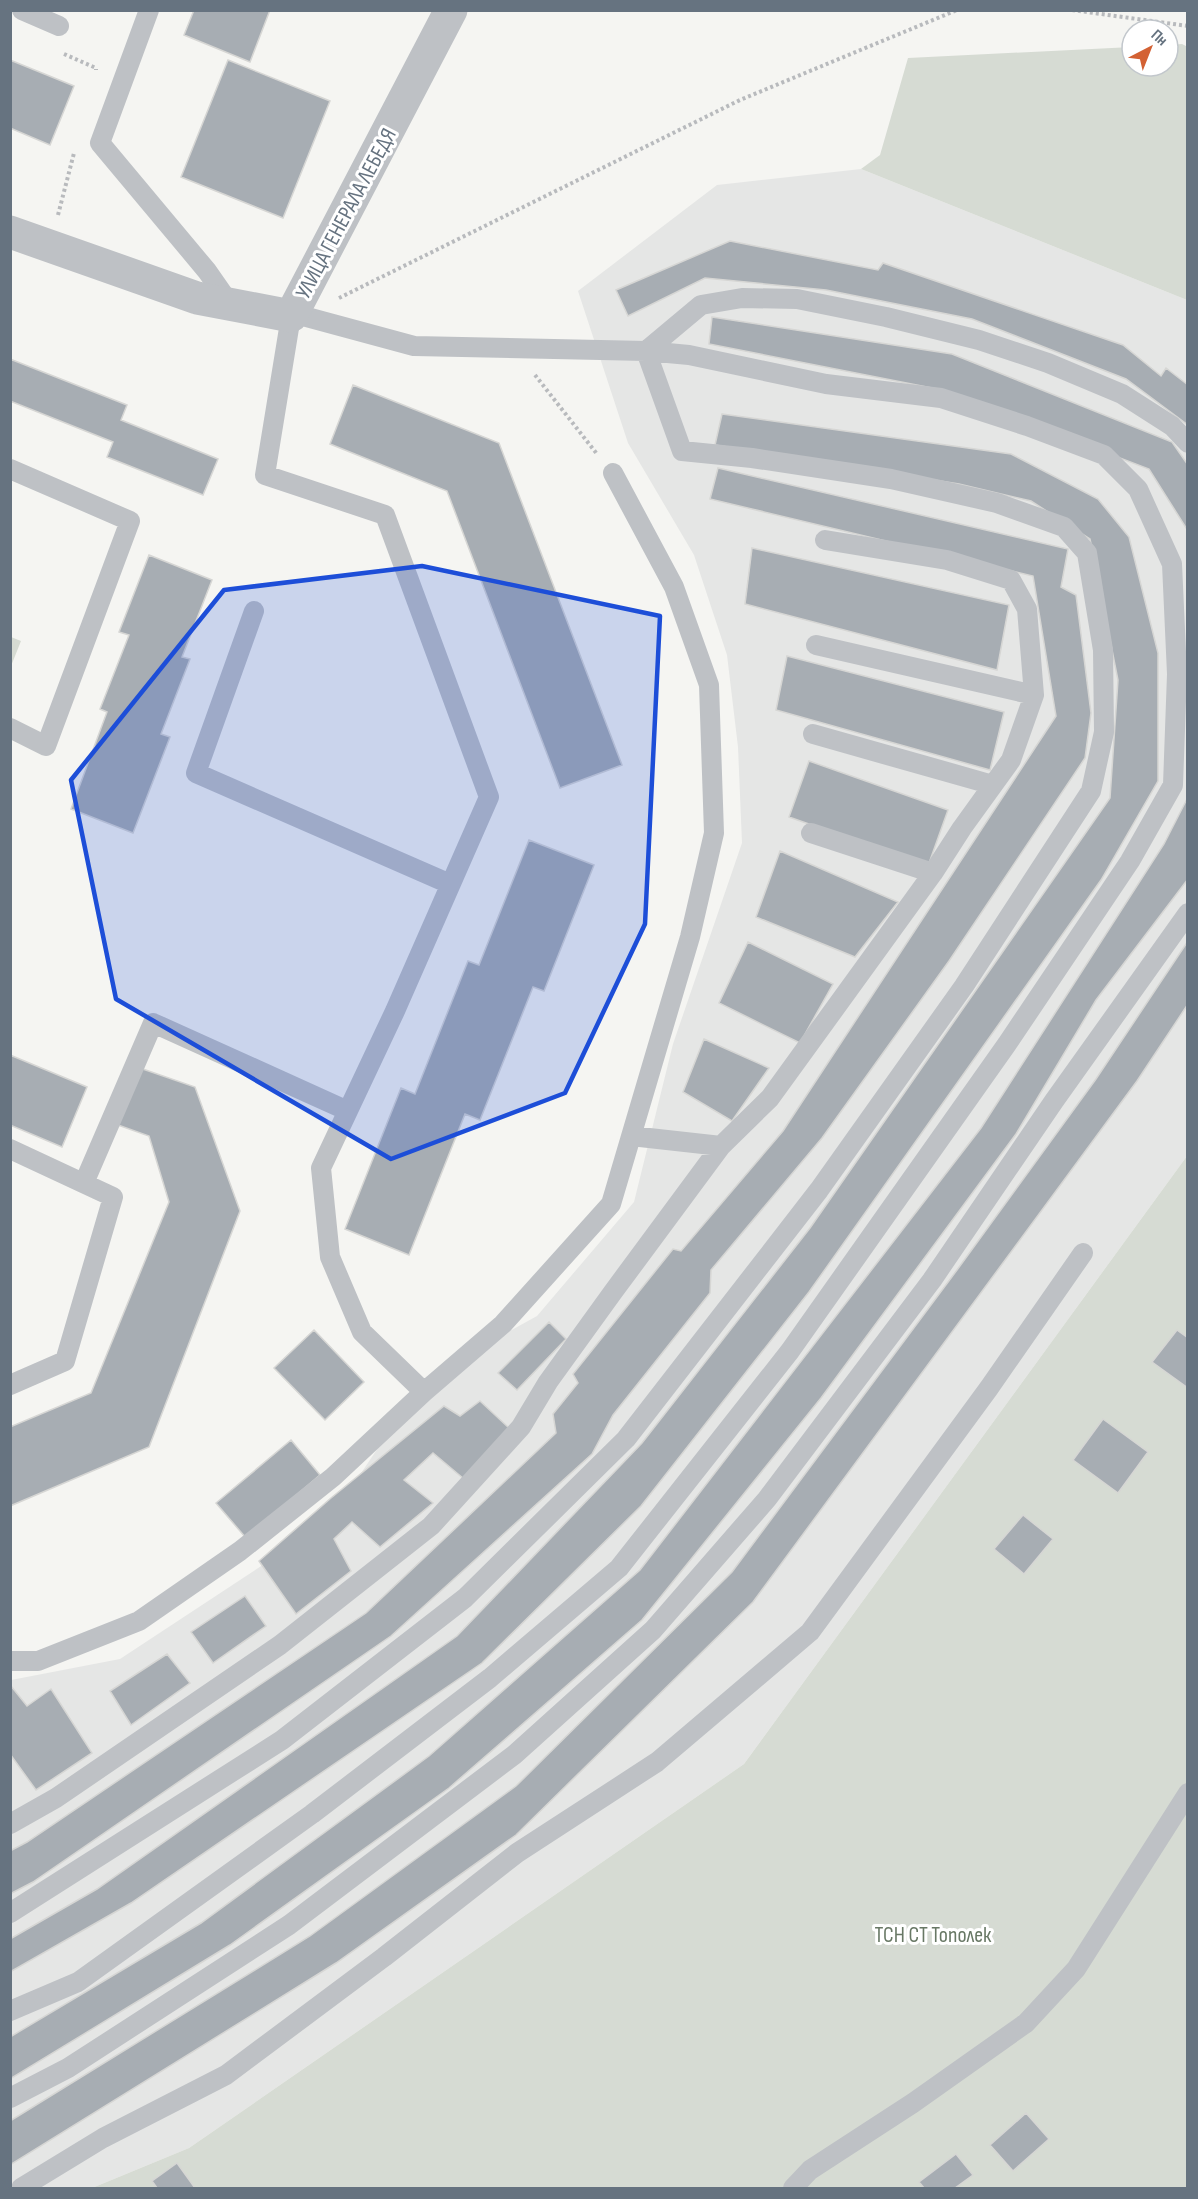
<svg xmlns="http://www.w3.org/2000/svg" width="1198" height="2199" font-family="'Sofia Sans Condensed',sans-serif">
  <style>
    .built { fill: #e5e6e5 }
    .green { fill: #d6dbd3 }
    .building { fill: #a7adb3; stroke: #d6d6d4; stroke-width: 1.5 }
    .lines { fill: none; stroke-linecap: round; stroke-linejoin: round }
    .path { stroke: #b8babd; stroke-width: 4; stroke-dasharray: 3 3; stroke-linecap: butt }
    .service { stroke: #bec1c5; stroke-width: 20 }
    .minor { stroke: #bec1c5; stroke-width: 33 }
    .marked { fill: #1d4ed8; fill-opacity: 0.2; stroke: #1d4ed8; stroke-width: 4.5; stroke-linejoin: round }
    .labels { text-anchor: middle; stroke-width: 6; stroke-linejoin: round; paint-order: stroke }
    .street-label { font-size: 22px; fill: #667380; stroke: #fff }
    .park-label { font-size: 22px; fill: #687865; stroke: #fff }
  </style>
  <rect width="100%" height="100%" fill="#f5f5f2"/>
  <path class="built" d="M861,169L1187,300V1156L744,1764L189,2148L92,2188H11V1680L120,1659L328,1522L426,1377L537,1316L634,1202L673,1044L742,843L738,747L727,655L694,555L628,443L578,291L717,185Z"/>
  <path class="green" d="M1182,44L1188,47L1187,300L861,169L880,155L908,58L1132,47V66H1168V45Z
    M11,637L21,641L11,666Z
    M1187,1156V2188H92L189,2148L744,1764Z"/>
  <path class="building" d="M194,10H270L250,62L184,35Z
    M10,60L74,86L50,145L10,128Z
    M228,60L330,101L283,218L181,177Z
    M730,241L878,270L883,263L1123,345L1161,376L1166,368L1188,385V425L1126,379L972,319L826,290L705,278L628,316L616,290Z
    M712,317L952,354L1172,442L1188,465V531L1149,469L942,390L709,344Z
    M10,359L127,405L121,420L218,459L203,495L107,457L113,442L10,401Z
    M353,385L499,443L622,765L560,788L447,491L330,444Z
    M722,414L1011,454L1098,499L1129,537L1158,653V781L1101,880L809,1292L641,1506L482,1663L131,1903L10,1972V1939L97,1889L457,1636L642,1443L810,1228L1110,798L1118,680L1090,539L1031,501L959,484L715,445Z
    M718,468L1068,549L1061,587L1076,595L1091,713L1085,758L949,961L822,1138L711,1270L710,1293L613,1415L592,1454L391,1636L33,1882L10,1894V1851L27,1842L366,1613L556,1433L553,1414L578,1383L573,1374L673,1249L681,1251L783,1131L1056,716L1033,576L710,499Z
    M752,548L1009,605L997,670L745,604Z
    M149,555L212,580L182,657L190,659L161,734L170,737L133,833L71,809L107,712L100,709L129,635L119,632Z
    M787,656L1004,712L990,770L776,710Z
    M809,761L948,810L928,866L789,817Z
    M1188,797V879L1096,1000L1016,1134L821,1398L642,1620L449,1788L230,1945L10,2079V2037L201,1923L429,1756L640,1570L981,1128L1164,844Z
    M529,840L594,865L544,991L533,987L480,1120L465,1114L409,1255L345,1229L401,1088L415,1094L468,961L479,965Z
    M780,851L898,902L855,957L756,917Z
    M1188,941V1004L1137,1081L753,1602L516,1835L336,1963L10,2165V2121L310,1936L516,1786L732,1572L957,1270L1096,1079Z
    M748,942L833,984L800,1043L719,1003Z
    M704,1039L769,1068L732,1121L683,1092Z
    M10,1055L87,1087L62,1147L10,1125Z
    M137,1067L195,1087L240,1211L149,1447L10,1506V1427L91,1393L169,1202L149,1136L118,1125Z
    M549,1322L566,1339L517,1390L498,1373Z
    M314,1330L364,1382L325,1420L274,1368Z
    M1177,1330L1188,1338V1388L1152,1362Z
    M480,1401L509,1428L464,1479L433,1453L404,1480L433,1503L380,1547L352,1522L334,1539L351,1571L296,1614L259,1561L331,1498L444,1406L460,1416Z
    M1103,1419L1148,1452L1118,1493L1073,1460Z
    M291,1440L320,1475L246,1538L216,1503Z
    M1023,1515L1053,1539L1024,1574L994,1549Z
    M245,1596L266,1626L213,1663L191,1632Z
    M167,1654L190,1683L131,1725L110,1691Z
    M11,1686L27,1706L51,1689L92,1753L36,1790L10,1754Z
    M1026,2113L1049,2139L1013,2171L990,2145Z
    M956,2154L973,2175L955,2188H924L919,2182Z
    M177,2163L195,2188H157L152,2181Z"/>
  <g class="lines">
    <path class="path" d="M1072,10L1188,26
      M64,54L96,68V70
      M58,215L74,153
      M339,298L740,100L957,10
      M535,375L597,454"/>
    <path class="service" d="M22,10L59,26
      M149,10L100,143L207,271L230,304
      M646,351L701,305L742,298L797,299L886,317L979,340L1048,363L1122,394L1172,426L1188,443
      M10,469L130,521L46,746L10,728
      M254,611L196,773L450,884
      M816,645L1034,695
      M813,734L993,785
      M811,833L933,873
      M631,1136L721,1146
      M10,1149L113,1197L65,1361L10,1385
      M84,1183L153,1023L348,1111
      M10,1661H38L139,1621L240,1551L333,1477L424,1392L503,1324L611,1204L690,937L714,833L709,685L674,587L613,473
      M10,1824L56,1798L280,1645L431,1526L521,1427L548,1382L613,1292L721,1146L770,1098L933,873L962,828L1011,760L1034,695L1027,609L1011,580L947,560L825,540
      M10,1913L282,1740L465,1598L626,1439L819,1190L964,986L1091,791L1104,732L1103,650L1087,553L1064,527L997,503L891,479L752,458L682,451L646,351L414,346L303,316H291L265,475L385,515L489,797L395,1011L321,1168L330,1257L362,1332L424,1392
      M10,2011L78,1982L312,1814L490,1678L619,1568L790,1351L1007,1044L1130,861L1173,785L1177,674L1172,564L1138,489L1104,455L1027,426L941,398L826,384L689,355L646,351
      M10,2098L68,2068L289,1925L514,1755L653,1630L767,1499L932,1280L1054,1101L1188,913
      M21,2188L103,2138L226,2075L384,1957L517,1853L657,1762L810,1632L989,1388L1083,1253
      M793,2188L810,2170L913,2103L1026,2023L1076,1969L1188,1793"/>
    <path class="minor" d="M10,232L197,298L291,316L451,10"/>
  </g>
  <path class="marked" d="M422,566L660,616L645,924L565,1093L391,1159L116,999L71,780L224,590Z"/>
  <g class="labels">
    <g class="street-label">
      <text transform="translate(345 213) rotate(-62)" y="8">УЛИЦА ГЕНЕРАЛА ЛЕБЕДЯ</text>
    </g>
    <g class="park-label">
      <text x="933" y="1942">ТСН СТ Тополек</text>
    </g>
  </g>
  <rect width="1198" height="2199" fill="none" stroke="#667380" stroke-width="24"/>
  <g transform="translate(1150 48) rotate(42)"><circle r="28" fill="#ffffff" stroke="#c2c7cc" stroke-width="1.5"/>
  <path d="M0-4.5L10 22L0 15L-10 22Z" fill="#d36133"/>
  <text y="-9" font-size="16" font-weight="bold" text-anchor="middle" fill="#667380">Пн</text>
  </g>
</svg>
